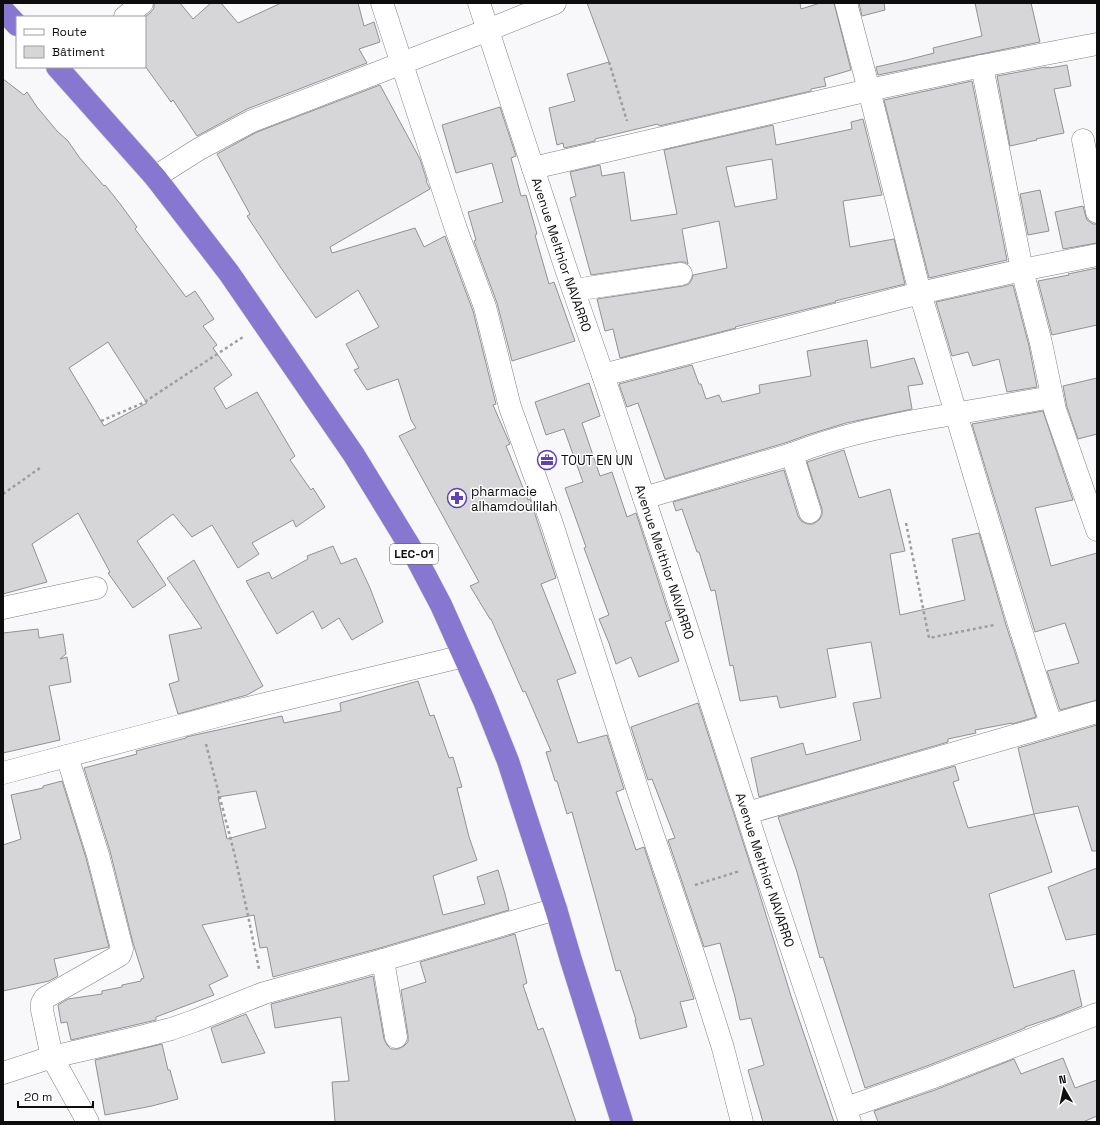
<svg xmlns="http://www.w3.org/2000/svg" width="1100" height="1125" font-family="'Space Grotesk',sans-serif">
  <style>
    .building { fill: #d6d6d9; stroke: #929295; fill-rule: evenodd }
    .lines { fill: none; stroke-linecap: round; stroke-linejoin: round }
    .minor-casing { stroke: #808083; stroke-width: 23 }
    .highway-casing { stroke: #d3d3d4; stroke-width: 23 }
    .path { stroke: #9d9d9f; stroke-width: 2.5; stroke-dasharray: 3 3; stroke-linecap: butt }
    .minor { stroke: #fff; stroke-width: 22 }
    .highway { stroke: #8877d1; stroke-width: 22 }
    .labels { text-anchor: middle; stroke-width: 3; stroke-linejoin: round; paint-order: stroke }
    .shield { fill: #fff; stroke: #565656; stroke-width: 1 }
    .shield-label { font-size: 12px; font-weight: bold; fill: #0d0d0e }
    .street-label { font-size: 13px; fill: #0d0d0e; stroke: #fff }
    .poi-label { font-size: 13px; fill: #0d0d0e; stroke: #fff; text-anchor: start }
  </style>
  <rect width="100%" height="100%" fill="#f8f8fb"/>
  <path class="building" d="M154,3H180L193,19L211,3H221L238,23L281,3H358L364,26L374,22L380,42L359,49L367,63L247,109L197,136L173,100L171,102L145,66V17L150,13L154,8Z
    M587,3H800L801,9L820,3H834L851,70L824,78L826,86L811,89V91L659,126L658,124L595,139V141L564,148L563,143L557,145L549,108L575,101L567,74L609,62Z
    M859,3H884L885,10L862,16Z
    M975,3H1031L1040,42L878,75L876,67L907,60L934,53L933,48L982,36Z
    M1067,65L1071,86L1054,89L1064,133L1036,139L1037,140L1010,146L997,76L1046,67V68L1049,67V68Z
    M3,79L24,95L27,92L37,107L57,131L68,141L79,157L104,186L105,185L121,205L137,227L135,229L186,297L195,291L214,319L203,326L217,345L213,348L232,375L214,388L226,409L257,392L295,456L290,460L311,490L313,488L325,507L296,527L293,520L252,543L259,554L238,568L212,525L192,537L173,514L137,541L166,585L133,608L108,573L110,572L78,513L32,544L47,582L3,594ZM108,342L147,403L104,426L69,368Z
    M972,81L1007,260L929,278L884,100Z
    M380,85L420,159L427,181H426L430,189L330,247L332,253L415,228L424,247L445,236L473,311L496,404L493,405L510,444L506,446L528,500L530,499L556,578L541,584L576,673L557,680L578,743L607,735L624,789L616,792L636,850L644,847L689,983L694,999L680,1002L687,1027L640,1039L635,1020H636L620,970L616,971L572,812L567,814L557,781H555L546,752L551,751L525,691L523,692L491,619H490L470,586L479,582L399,436L416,428L411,420L398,379L367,390L354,370L359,368L346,344L379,327L358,290L316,318L281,268L247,216L250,214L217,154L257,132Z
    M500,107L516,156L511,158L521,196L526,195L537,234L535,235L549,284L554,282L575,341L512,361L497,303L474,241L476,240L468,212L503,202L492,163L456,173L442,125Z
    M863,119L882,195L843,201L850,247L894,239L905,284L835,301L836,302L735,327L736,328L620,358L613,329L605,331L597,299L683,286L689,284L692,279L693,275L727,268L719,221L682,229L688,264L685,262H679L591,275L570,198L576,196L570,172L600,165L602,176L624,172L631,221L677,214L664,150L773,125L776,145L852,129L851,122ZM772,159L777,199L735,207L726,167Z
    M1040,190L1049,231L1028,235L1020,194Z
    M1083,206L1085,214L1087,220L1093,224H1097V243L1063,249L1055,212Z
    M1097,268V325L1052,335L1038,281L1069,275L1068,274Z
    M1013,285L1029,346L1037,387L1007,392L999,359L973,366L968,352L952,356L936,302Z
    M867,340L871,368L914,358L923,384L908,386L912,409L846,423L807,435L788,442L665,479L638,403L627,407L619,384L692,365L699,384H701L706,399L719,395L722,402L760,393L759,385L811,376L807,351Z
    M1097,378V434L1078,439L1067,407L1063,386Z
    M589,383L600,416L582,423L600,476L612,472L627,517L636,513L671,620L665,622L679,661L639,677L631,657L616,664L609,643L599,619L609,615L584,548L586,547L565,488L583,482L564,429L546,435L535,402Z
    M1043,411L1073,500L1035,508L1051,566L1097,553V700L1060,710L1047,671L1079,663L1065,623L1035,632L972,424Z
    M844,450L859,498L890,489L905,551L890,554L900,615L965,600L952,539L979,533L1006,625L1036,717L1012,724V723L975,730L976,733L948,739V742L759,797L751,758L803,743L806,755L861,740L853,703L881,698L871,642L827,649L836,697L780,708L777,696L740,701L733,665L730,666L715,590L711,591L699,552H697L682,509L676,511L673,502L784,470L798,516L801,521L807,524H813L819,520L822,515V509L807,462Z
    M333,546L341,564L356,558L370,588L383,622L352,640L339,618L322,629L313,611L277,634L246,581L269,572L272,579L308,559L307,556Z
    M194,560L263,686L247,695L178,714L169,684L179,681L169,635L202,628L167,578Z
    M38,629L39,638L63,634L66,654L60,659L67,657L71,682L49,686L60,740L3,753V633Z
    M418,681L430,716L434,715L449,758L453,757L462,787L457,788L469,837L477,860L433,876L443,915L485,904L477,877L498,870L505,894L509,910L380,948L273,977L267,947L260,948L254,915L202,925L228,976L209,985L214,995L156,1017V1020L71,1040L67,1022L61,1023L58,1005L68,999L102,994V991L122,987V985L141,981V979L144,978L133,943L110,851L84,768L137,754L136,751L186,738V737L204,733L282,716L284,723L341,711L340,703ZM256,791L266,828L227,839L218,797Z
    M698,703L753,873L791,996L834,1122H763L748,1070L764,1065L751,1018L740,1020L735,997L720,943L704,947L668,840L675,838L652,779L648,780L631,727Z
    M1097,725V851H1092L1078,806L1034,814L1018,748Z
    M955,766L959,780L953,782L968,828L1034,814L1052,872L989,894L1014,988L1074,970L1082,1006L1055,1017L1025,1027V1028L927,1066L865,1088L823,957L820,958L797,872L778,817Z
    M62,781L86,858L109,947L54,959L58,976L49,981L3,991V845L21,839L11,795L43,788V786Z
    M1097,868V934L1066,940L1048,887Z
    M515,934L527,983L523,985L538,1030L543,1028L576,1122H335L332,1082L349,1081L341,1017L275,1028L271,1004L373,976L384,1039L387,1045L391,1049H398L404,1046L408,1042V1035L401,990L426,982L420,962Z
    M246,1014L265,1053L222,1063L211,1028Z
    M162,1044L168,1070H170L178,1099L152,1106L105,1115L95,1060Z
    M1063,1058L1075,1088L1097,1080V1116L1083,1122H878L874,1111L935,1090L1014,1059L1021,1074Z"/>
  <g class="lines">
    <g class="minor-casing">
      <g id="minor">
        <path d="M382,3L456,229L485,307L510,407L552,524L640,797L694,956L723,1048L742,1122"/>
        <path id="s1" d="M479,3L566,269L603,375L674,588L763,864L850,1122"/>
        <path d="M846,3L869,90L920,293L1018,621L1051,724"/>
        <path d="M125,17L142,3"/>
        <path d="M982,66L1022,270L1041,343L1055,410L1097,530"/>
        <path d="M1083,140L1097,212"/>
        <path d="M533,168L869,90L982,66L1097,44"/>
        <path d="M155,177L199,149L252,121L488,30L555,3"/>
        <path d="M574,290L681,274"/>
        <path d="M603,375L920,293L1022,270L1097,255"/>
        <path d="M792,454L810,512"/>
        <path d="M644,498L792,454C842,434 895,424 948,415C983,409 1017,403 1052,397"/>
        <path d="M3,608L96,588"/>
        <path d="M67,756L98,855L122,949L120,955L45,998L42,1003V1010L52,1057L88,1122"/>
        <path d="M3,773L240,710L464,656"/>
        <path d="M747,813L1097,712"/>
        <path d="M383,960L396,1037"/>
        <path d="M3,1073L52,1057L144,1036L171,1029L194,1021L264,993L383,960L556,909"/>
        <path d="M846,1108L931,1078L1097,1014"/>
      </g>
    </g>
    <g class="highway-casing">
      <path id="highway" d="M3,10L17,25
        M57,67L155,177L229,273L354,455L412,550L441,605L484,701L508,761L556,909L571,960L622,1122"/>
    </g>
    <path class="path" d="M609,62L627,121
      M101,421L143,403L243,337
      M3,494L40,468
      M906,523L929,638L994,625
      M206,744L234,852L246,906L259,969
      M695,885L740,871"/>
    <use href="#minor" class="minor"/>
    <use href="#highway" class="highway"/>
  </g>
  <defs>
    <g id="office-ring" transform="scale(1)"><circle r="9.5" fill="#fff" stroke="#6240b8" stroke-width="1.5"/><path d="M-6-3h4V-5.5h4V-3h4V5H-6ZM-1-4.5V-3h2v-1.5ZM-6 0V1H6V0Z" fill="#6240b8"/></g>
    <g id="pharmacy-ring" transform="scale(1)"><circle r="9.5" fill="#fff" stroke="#6240b8" stroke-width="1.5"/><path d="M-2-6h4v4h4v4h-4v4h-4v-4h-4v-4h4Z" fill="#6240b8"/></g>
  </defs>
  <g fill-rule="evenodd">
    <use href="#office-ring" x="547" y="460"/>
    <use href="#pharmacy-ring" x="457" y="498"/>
  </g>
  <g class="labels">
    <rect class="shield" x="390" y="544" width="48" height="20" rx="3"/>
    <g class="shield-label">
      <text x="414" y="558">LEC-01</text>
    </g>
    <g class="street-label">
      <text dy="5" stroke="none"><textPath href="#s1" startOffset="265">Avenue Melthior NAVARRO</textPath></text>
      <text dy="5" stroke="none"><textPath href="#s1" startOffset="589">Avenue Melthior NAVARRO</textPath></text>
      <text dy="5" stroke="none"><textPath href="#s1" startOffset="913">Avenue Melthior NAVARRO</textPath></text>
    </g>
    <g class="poi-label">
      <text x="561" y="465">TOUT EN UN</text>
      <text x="471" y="496">pharmacie<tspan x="471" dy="15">alhamdoulilah</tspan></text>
    </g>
  </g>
  <rect width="1100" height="1125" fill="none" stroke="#0d0d0e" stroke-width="8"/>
  <rect x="16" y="16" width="130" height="52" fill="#ffffff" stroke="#9e9e9f"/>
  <rect x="24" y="29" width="20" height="6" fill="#ffffff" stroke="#9e9e9f"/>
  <text x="52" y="36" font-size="12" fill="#0d0d0e">Route</text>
  <rect x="24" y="46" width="20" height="12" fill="#d6d6d9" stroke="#9e9e9f"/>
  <text x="52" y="56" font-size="12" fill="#0d0d0e">Bâtiment</text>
  <g transform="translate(1064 1089) rotate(351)" stroke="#ffffff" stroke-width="3" paint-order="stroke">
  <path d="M0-3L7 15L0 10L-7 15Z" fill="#0d0d0e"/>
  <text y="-6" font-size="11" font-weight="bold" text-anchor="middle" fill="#0d0d0e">N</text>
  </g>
  <path d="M18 1101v6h75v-6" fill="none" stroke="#0d0d0e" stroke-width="2"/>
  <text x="24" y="1101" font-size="12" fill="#0d0d0e" stroke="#ffffff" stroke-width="3" paint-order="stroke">20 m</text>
</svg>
